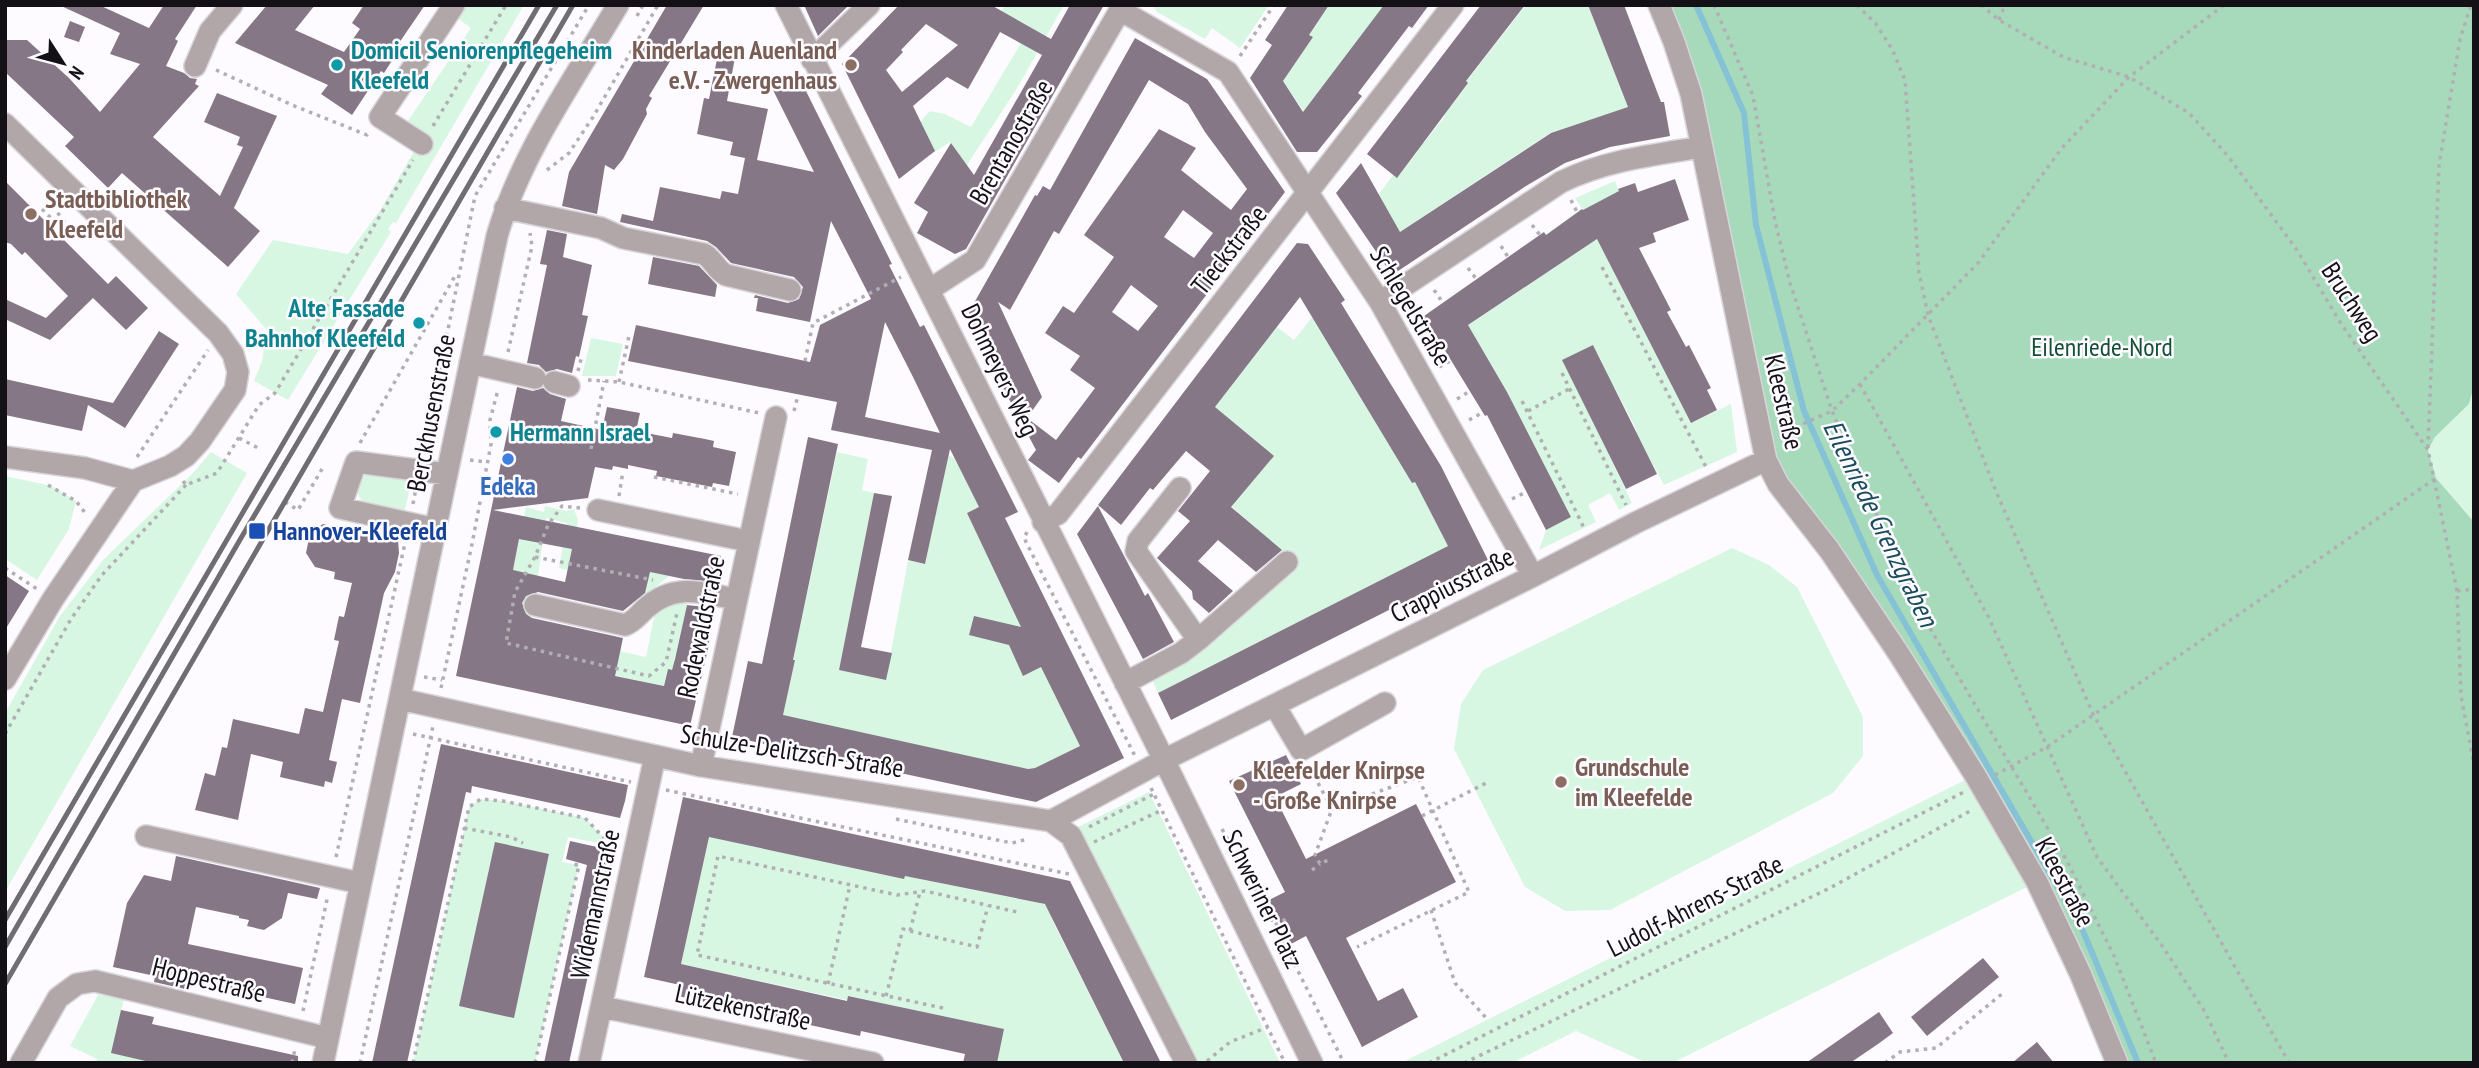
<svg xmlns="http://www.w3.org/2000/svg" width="2479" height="1068" font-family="'PT Sans Narrow',sans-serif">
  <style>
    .green { fill: #d7f7e3; fill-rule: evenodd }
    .forest { fill: #a6dabb }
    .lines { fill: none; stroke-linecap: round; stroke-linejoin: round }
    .stream { stroke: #85c2d6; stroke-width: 6 }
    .building { fill: #867787; fill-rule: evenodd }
    .minor-casing { stroke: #d8d5da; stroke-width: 24 }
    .path { stroke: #b2afb4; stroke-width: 3.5; stroke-dasharray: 3.5 5; stroke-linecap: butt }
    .minor { stroke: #b2a7a8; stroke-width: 21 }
    .rail { stroke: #6f6c72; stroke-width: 5 }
    .culture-dot { fill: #0f9aa8; stroke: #fdfbff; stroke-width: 2.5 }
    .education-dot { fill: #8d6e63; stroke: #fdfbff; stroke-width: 2.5 }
    .shop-dot { fill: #3f7fe0; stroke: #fdfbff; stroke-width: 2.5 }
    .transit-dot { fill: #1a4fb4; stroke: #fdfbff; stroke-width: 2.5 }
    .labels { text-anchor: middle; stroke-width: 5; stroke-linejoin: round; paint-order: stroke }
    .culture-label { font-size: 26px; font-weight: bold; fill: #0d838f; stroke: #fdfbff; text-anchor: start }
    .education-label { font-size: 26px; font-weight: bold; fill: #785e54; stroke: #fdfbff; text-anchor: start }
    .street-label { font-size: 26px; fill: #131016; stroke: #fdfbff }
    .park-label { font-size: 26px; fill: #145134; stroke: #fdfbff }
    .shop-label { font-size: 26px; font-weight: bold; fill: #366cbe; stroke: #fdfbff }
    .transit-label { font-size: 26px; font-weight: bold; fill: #164399; stroke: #fdfbff; text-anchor: start }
    .water-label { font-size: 28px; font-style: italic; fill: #1a4d5c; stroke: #fdfbff }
  </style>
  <rect width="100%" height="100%" fill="#fdfbff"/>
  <path class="green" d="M454,5H524L501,45L498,43L493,51L496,53L396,223L393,222L388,229L391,232L288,400L254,381L262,361L267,330L236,294L273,240L348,254L381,209L422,137L405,125L471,28L449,12Z
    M1006,5H1064L1016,90L967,165L951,215L959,154L950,142L930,155L924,143L920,122L930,111L945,114L971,127L1021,43L1001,11Z
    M1152,5H1269L1240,48L1212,28L1205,39L1157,12Z
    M1329,5H1384L1311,122L1283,81L1313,37L1309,35Z
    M1526,5H1588L1629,110L1602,116L1550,133L1400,232L1378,195L1393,175L1398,177L1418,151L1415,148L1421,140L1424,143L1445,116L1441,113L1451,106L1468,84L1466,81L1469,78Z
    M1615,181L1638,245L1609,263L1691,423L1731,404L1737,452L1664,485L1645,450L1633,434L1637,431L1615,388L1611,390L1605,368L1593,345L1563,361L1632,503L1619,510L1610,493L1588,505L1596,522L1539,550L1546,530L1571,517L1507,392L1468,325L1592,242L1611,233L1583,210L1575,198Z
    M1312,317L1415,482L1448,546L1158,693L1153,682L1157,677L1202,651L1298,568L1284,553L1229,504L1220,480L1215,407L1277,327L1294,340Z
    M591,338L623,344L616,376H582Z
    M2474,386V522L2436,478L2428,450L2435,437L2469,404Z
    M211,452L247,473L5,892V713L60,616L104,559L194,472Z
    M837,452L868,459L862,490L874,493L839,670L886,679L908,560L925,564L944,476L942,452L954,458L980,507L967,513L1080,746L1035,768L1028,769L769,713L789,688L795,661L793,660Z
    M373,472L412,480L404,513C391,510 354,508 358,487C359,478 366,475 373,472Z
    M5,476L52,486L76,501L69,529L37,580L5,559Z
    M545,506L566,511L574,509L578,520L571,556L669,576L641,599L632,596L633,585L559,568L567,523L546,518L538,576L527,630L646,657L656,607L688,600L672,670H667L664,686L496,650L526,507L544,512Z
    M1732,548L1769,565L1797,587L1863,717V756L1833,793L1610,910L1565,911L1525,887L1454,749L1461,704L1483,670Z
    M1975,775L2037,882L1672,1063H1647L1576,1031L1512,1063H1401Z
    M1149,792L1280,1063H1192L1072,830Z
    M481,799L504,801L585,818L604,838L603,844L568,837L562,862L579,865L535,1063H413L469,807ZM534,851L549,854L514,1017Z
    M708,836L1049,905L1054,924L1124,1063H997L1003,1029L849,996L847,1000L681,964Z
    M98,995L124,999L112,1053L154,1063H96L97,1059L70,1046Z"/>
  <path class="forest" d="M1659,5H2474V386L2469,404L2435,437L2428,450L2436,478L2474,522V1063H2117L2037,882L1778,484L1702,147Z"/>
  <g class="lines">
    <path class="stream" d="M1696,5L1744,113L1756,225L1804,411L1877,575L2083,931L2138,1063"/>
  </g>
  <path class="building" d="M59,5H99L149,28L164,5H197L175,39L178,41L166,66L184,73L190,78L197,79L195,84L199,86L153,137L220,196L243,147L237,145L240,137L204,122L217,93L277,116L234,208L260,231L228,267L122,173L108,188L65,146L74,137L5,72V40H27L69,78L100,112L140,64L110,54L120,33Z
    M267,5H315L295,30L344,52L360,29L352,23L364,5H425L399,43L402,45L384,73L381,71L352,115L321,94L328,85L235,43Z
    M667,5H704L649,96L652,98L646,109L647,114L623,159L614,170L605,165L597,214L562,206L569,172Z
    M804,5H849L818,36Z
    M899,5H991L1051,39L1070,5H1104L966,249L955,254L917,233L928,212L914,203L951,143L974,175L1042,55L1000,32L968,89L947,77L913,106L935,151L899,179L842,64ZM926,24L958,45L902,92L886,70L903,52L901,50Z
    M1288,5H1329L1309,35L1313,37L1283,81L1303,112L1384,5H1429L1412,28L1409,26L1358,93L1362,96L1317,152H1297L1250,78L1272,45L1265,40Z
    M1481,5H1525L1466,81L1468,83L1397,178L1367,154Z
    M1588,5H1624L1661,102H1664L1670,136L1610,147L1565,163L1526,186L1392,275L1336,193L1361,163L1400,232L1551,133L1628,107Z
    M70,21L85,27L79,42L64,37Z
    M1135,38L1207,79L1285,192L1081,459L1078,457L1059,483L1028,460L1036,450L970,325L969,312L1035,195L1037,196L1043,186L1050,190ZM1149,80L1188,104L1205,132L1247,189L1231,210L1181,170L1196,148L1159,129L1084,235L1114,257L1074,313L1063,306L1045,333L1080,356L1070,370L1095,388L1056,440L1027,418L1042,397L998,302L1010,310L1054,231L1059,234ZM1183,210L1213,233L1194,258L1164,237ZM1131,285L1158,306L1138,331L1112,312Z
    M719,49L736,52L727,101L768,109L757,160L814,172L771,86L797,73L892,264L889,265L920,327L924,325L1018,512L1005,518L1124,758L1036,802L732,737L748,661L762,664L808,437L838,444L793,660H795L783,715L1028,769L1035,768L1080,746L1041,667L1023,676L1009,645L969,635L974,616L1021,627L967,513L979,507L950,449L925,564L908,560L932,450L831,430L837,402L628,361L636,325L810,362L820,325L871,299L831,221L810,322L756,311L758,298H754L755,295L788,303L799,299L803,287L794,277L731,263L716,247L707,241L620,222L622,214L653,221L660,187L720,199L722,191L738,194L745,158L730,155L733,142L697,134L704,98L709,99ZM885,322L913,377L940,433L865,417Z
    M1675,179L1689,220L1653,233L1656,242L1639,248L1671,310L1667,312L1686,347L1689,345L1711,388L1707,390L1717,410L1691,423L1597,239L1468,325L1507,392L1571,517L1546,530L1487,415L1485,416L1424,316L1544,232L1546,235L1582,209L1583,210L1619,191L1618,189L1635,183L1638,192Z
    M5,181L108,284L116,276L148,308L126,330L93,298L50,340L5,319V299L46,318L68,296L25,252L22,255L11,244L5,242Z
    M547,230L567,234L563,257L592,265L582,315L588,316L579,357L576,356L572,373L557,369L546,372L539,365L527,363L547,265L540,264Z
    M1297,243L1308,244L1345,300L1341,303L1441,466L1488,560L1171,720L1158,693L1448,546L1415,482L1412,483L1300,297L1215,407L1274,456L1231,507L1282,550L1256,572L1218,540L1198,561L1233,591L1209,613L1193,599L1192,591L1157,558L1190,521L1178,511L1210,471L1186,451L1153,490L1150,488L1121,525L1098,505Z
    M653,257L699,266L717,285L715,297L648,284Z
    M159,331L179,344L125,428L88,405L82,431L5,415V379L113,403Z
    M1593,345L1657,474L1626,489L1562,360Z
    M517,387L533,391L543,388L550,394L566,399L561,421L602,430L607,407L640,413L636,431L672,438L673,433L705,439L714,441L713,447L736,452L729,486L713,483L712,487L692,483L656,476L657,471L628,465V469L613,466L612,470L595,467L588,498L493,510L721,556L716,582L684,579L650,572L645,593L623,611L538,592L526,596L522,603L526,614L532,618L623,638L615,676L664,686L668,669L672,670L675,659L687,605L714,608L708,649L690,726L456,676ZM519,539L572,549L565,582L513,570Z
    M874,493L892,496L861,647L892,653L886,680L839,670Z
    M1098,506L1145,596L1148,593L1174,642L1143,659L1077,534Z
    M323,524L398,540L399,553L395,572L384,593L360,703L342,699L329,760L337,762L332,783L325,781L324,787L280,777L283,762L251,754L238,820L195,810L205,773L215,776L222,747L227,748L233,719L299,734L305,708L323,712L339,641L334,640L339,616L344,617L352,583L334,579L335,572L315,567L306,553L310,533Z
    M5,575L29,591L5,630Z
    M441,744L628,785L625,801L620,818L472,786L471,793L466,792L407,1063H372Z
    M1286,755L1301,784L1275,797L1306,859L1416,804L1456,882L1346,938L1378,1001L1403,988L1418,1017L1362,1047L1306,936L1291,944L1269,900L1285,892L1229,781Z
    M683,797L1070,881L1161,1063H1124L1045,904L905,876L904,879L709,837L681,964L847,1001L848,996L1004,1029L997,1063H963L965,1054L861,1031L860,1036L678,996L680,985L644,977Z
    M570,841L615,851L569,1063H544L587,865L566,859Z
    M495,842L549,854L514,1018L459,1006Z
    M176,856L320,888L317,899L288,893L282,918L264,930L247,926L249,920L239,918V916L196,907L188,944L303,968L295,1004L187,980L185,989L154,982L155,976L113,967L127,903L144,875L171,881Z
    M1983,958L1999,977L1927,1036L1911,1017Z
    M121,1010L154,1017L152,1024L298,1056V1063H154L111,1053Z
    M1879,1012L1893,1033L1878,1044L1850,1063H1806Z
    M2037,1042L2054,1063H2012Z"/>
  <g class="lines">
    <g class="minor-casing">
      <path id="minor" d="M786,5L1164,760L1312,1063
        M1659,5L1674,42L1691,94L1766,460L1778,484L1830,551L1899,654L1975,775L2037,882L2080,973L2117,1063
        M1120,10L1228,72L1380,302L1533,576
        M812,60L869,5
        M195,66L210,31L232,5
        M5,124L218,333L233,354L238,372L235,390L200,441L186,456L170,466L133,481L85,468L5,457
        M422,144L380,117L454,5
        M505,208L601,228L623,238L704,254C714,260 716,270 726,275L790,290
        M929,290L975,260L1123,5
        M1380,302L1561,182C1606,160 1654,155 1702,147
        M470,363L535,378
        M554,382L569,386
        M598,510L748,541
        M1043,522L1058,514L1453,5
        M436,529L340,508L356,462L447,474
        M535,605L625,625C635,621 638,615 646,608C675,582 702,593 736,599
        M1198,640L1287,562
        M5,679L53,599L133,481
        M1125,683L1181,653L1198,640L1136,551L1138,541L1180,488
        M400,699L701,766L1051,821L1164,760L1533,576L1635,523L1766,460
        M1275,706L1301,750L1385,703
        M701,766L776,417
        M1051,821L1071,836L1186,1063
        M146,836L360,883
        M602,1007L873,1063
        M21,1063L58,998L77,984L95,981L328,1038
        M323,1063L497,236C521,153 574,80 618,5
        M589,1063L655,756"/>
    </g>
    <path class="path" d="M1714,5L1753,96L1775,221L1790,283L1832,411L1914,601L2067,861L2114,956L2156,1063
      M1857,5L1876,24L1892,49L1905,80L1919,273L1928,315L1995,489L2093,714L2289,1063
      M1981,5L1999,20L2063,57L2129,77L2189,113L2228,156L2297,250L2340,322L2428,450L2457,591L2461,696L2474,765
      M637,16L643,5
      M1999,20L2005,5
      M1240,56L1274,5
      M216,70L292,105L367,135L368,133
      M433,126L506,5
      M547,170L569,153L593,117L658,5
      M1571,200L1577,212
      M42,209L61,228L65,223L47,198
      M1532,225L1540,235
      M1501,246L1508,257
      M1602,267L1706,467
      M1468,268L1477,280
      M1434,290L1443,303
      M508,352L532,246L530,233
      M805,361L813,323L901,277
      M1439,367L1452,360
      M578,371L582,355
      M1562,373L1626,505
      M588,380L619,382L759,413
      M619,382L629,336
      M1860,384L1988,616L2097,857L2163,947L2205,1012L2229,1063
      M1457,399L1470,391
      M1522,401L1584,528
      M794,411L798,395
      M1528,411L1569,389
      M1469,420L1480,414
      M1779,432L1798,426L1832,411L1860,384L1979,262L2061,149L2129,77L2224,5
      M239,438L260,449
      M360,443L455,276
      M2428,448L2439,165L2460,39L2471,5
      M591,449L604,381
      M423,453L475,196L589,5
      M137,457L208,350
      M470,460L487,462
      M654,477L738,494
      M183,481L186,485L217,473L259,405L275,393L413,160
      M48,485L76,501L86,514
      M619,496L623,471
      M1512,499L1526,492
      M285,502L298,510L322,469
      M413,504L416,488
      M580,508L562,506L548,525L535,557L515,592L506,643L649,676L666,662L677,613
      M1027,532L1024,538L1135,756
      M535,557L653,580
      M5,568L37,589
      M2457,591L2474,589
      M424,677L442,680
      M441,688L472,544L491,444L490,420L498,390
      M5,734L71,619L102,575L186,485
      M413,734L631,782
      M1310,768L1332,809L1315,855L1320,864L1328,860
      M1995,775L2047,747L2436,478
      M1151,788L1285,1063
      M666,790L1069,874
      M1332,809L1418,777L1469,892L1357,947
      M1422,816L1486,783
      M896,819L1012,843L1028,839
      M1089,827L1154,794
      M464,828L511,837L523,843
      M1222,829L1275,925L1344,1063
      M1094,842L1162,810
      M336,857L405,543
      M1312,870L1320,864
      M1431,910L1455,983L1487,1019
      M1275,925L1286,919
      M910,931L977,947L988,906
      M828,984L850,885
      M886,996L903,929L910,931L920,892
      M943,1008L697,955L718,856L897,895L925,891L1017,912
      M303,1011L328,895
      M1207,1061L1230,1042L1268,1027
      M292,1063L295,1049
      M360,1063L433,726
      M413,1063L469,807L481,799L503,801L585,818L604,838
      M535,1063L579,865L571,864
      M1429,1063L1964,792
      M1464,1063L1828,889L1972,810
      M1885,1063L1900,1052L1936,1048L2003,993"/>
    <use href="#minor" class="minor"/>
    <path class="rail" d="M5,920L539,5
      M5,947L241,538L557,5
      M5,984L573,5"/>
  </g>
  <g class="culture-dot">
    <circle cx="337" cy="65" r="7"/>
    <circle cx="419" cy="323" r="7"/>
    <circle cx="496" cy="432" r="7"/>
  </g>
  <g class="education-dot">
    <circle cx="851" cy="65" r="7"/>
    <circle cx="31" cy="214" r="7"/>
    <circle cx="1561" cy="782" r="7"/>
    <circle cx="1239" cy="785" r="7"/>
  </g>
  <circle class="shop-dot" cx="508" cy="459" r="7"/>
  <rect class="transit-dot" x="248" y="522" width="18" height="18" rx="3.5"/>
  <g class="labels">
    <g class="culture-label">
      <text x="351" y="59">Domicil Seniorenpflegeheim<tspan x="351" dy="30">Kleefeld</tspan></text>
      <text x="405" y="317" text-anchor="end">Alte Fassade<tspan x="405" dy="30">Bahnhof Kleefeld</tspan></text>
      <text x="510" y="441">Hermann Israel</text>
    </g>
    <g class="education-label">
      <text x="837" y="59" text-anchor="end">Kinderladen Auenland<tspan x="837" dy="30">e.V. - Zwergenhaus</tspan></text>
      <text x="45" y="208">Stadtbibliothek<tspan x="45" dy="30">Kleefeld</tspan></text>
      <text x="1575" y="776">Grundschule<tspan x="1575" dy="30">im Kleefelde</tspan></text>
      <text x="1253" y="779">Kleefelder Knirpse<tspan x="1253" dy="30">- Große Knirpse</tspan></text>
    </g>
    <g class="street-label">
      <text transform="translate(1011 142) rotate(-60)" y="9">Brentanostraße</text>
      <text transform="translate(1229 250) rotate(-52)" y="9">Tieckstraße</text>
      <text transform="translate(2352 302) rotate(57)" y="9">Bruchweg</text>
      <text transform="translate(1411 306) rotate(59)" y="9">Schlegelstraße</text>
      <text transform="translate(1000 370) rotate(64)" y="9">Dohmeyers Weg</text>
      <text transform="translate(1784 402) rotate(77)" y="9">Kleestraße</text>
      <text transform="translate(431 413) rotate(-79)" y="9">Berckhusenstraße</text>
      <text transform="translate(1452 585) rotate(-27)" y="9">Crappiusstraße</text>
      <text transform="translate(701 627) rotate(-78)" y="9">Rodewaldstraße</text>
      <text transform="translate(792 751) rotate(9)" y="9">Schulze-Delitzsch-Straße</text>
      <text transform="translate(2065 882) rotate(62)" y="9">Kleestraße</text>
      <text transform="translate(1263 899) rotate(64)" y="9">Schweriner Platz</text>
      <text transform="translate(595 904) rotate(-78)" y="9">Widemannstraße</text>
      <text transform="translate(1695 906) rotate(-27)" y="9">Ludolf-Ahrens-Straße</text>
      <text transform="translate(209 980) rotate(14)" y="9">Hoppestraße</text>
      <text transform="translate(743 1007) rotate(12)" y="9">Lützekenstraße</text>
    </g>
    <g class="park-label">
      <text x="2102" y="356">Eilenriede-Nord</text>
    </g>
    <g class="shop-label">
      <text x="508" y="495">Edeka</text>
    </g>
    <g class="transit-label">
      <text x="273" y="540">Hannover-Kleefeld</text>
    </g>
    <g class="water-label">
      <text transform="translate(1881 523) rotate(64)" y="10">Eilenriede Grenzgraben</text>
    </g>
  </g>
  <rect width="2479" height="1068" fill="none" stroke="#131016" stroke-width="14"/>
  <g transform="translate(63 63) rotate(126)" stroke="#fdfbff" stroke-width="5" paint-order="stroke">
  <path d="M0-5L12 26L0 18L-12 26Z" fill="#131016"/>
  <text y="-10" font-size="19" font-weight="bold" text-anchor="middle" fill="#131016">N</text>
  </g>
</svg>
